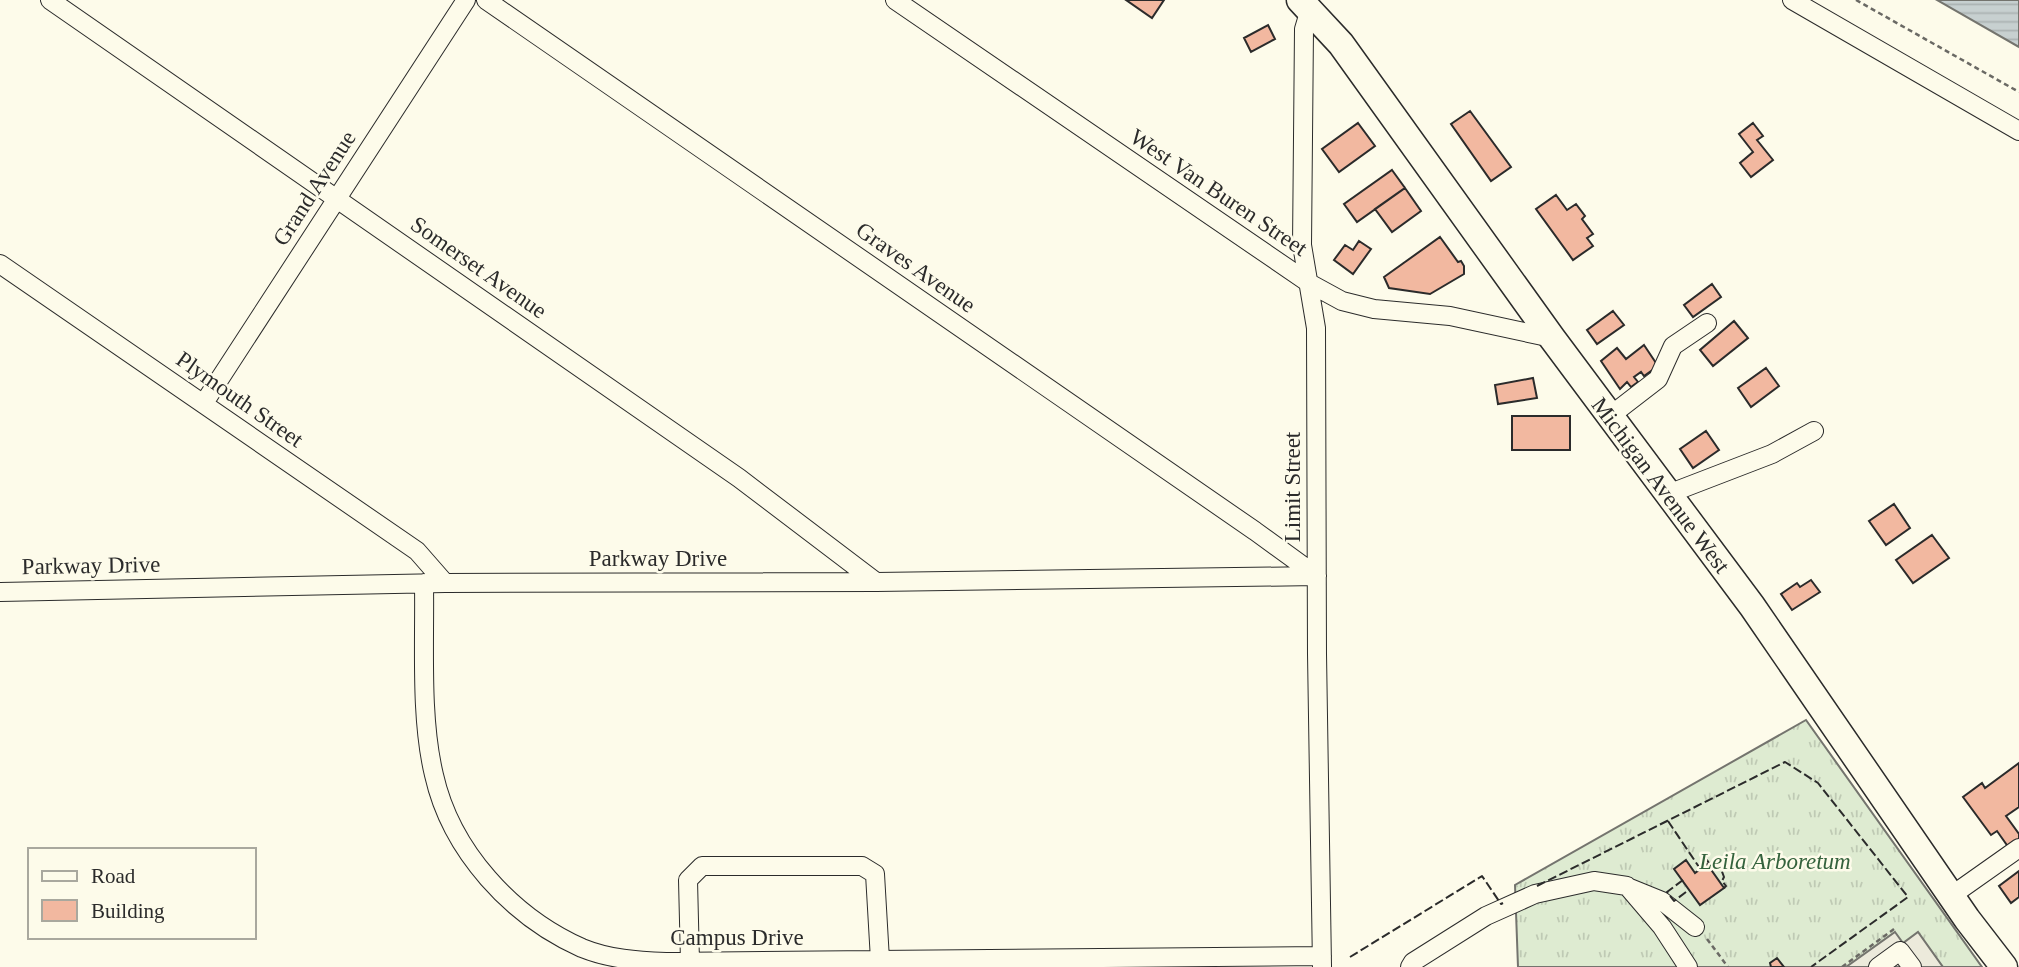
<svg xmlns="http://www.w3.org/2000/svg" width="2019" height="967" font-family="'Times New Roman',serif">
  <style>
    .grass { fill: url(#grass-tufts); stroke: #74746e; stroke-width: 2 }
    .parking { fill: #eceadb; stroke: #74746e; stroke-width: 2 }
    .water { fill: url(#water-rules); stroke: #74746e; stroke-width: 2 }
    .building { fill: #f2b8a0; stroke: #2b2b2b; stroke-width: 2 }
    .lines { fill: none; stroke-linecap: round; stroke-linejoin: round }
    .minor-casing { stroke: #2b2b2b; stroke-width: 20 }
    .highway-casing { stroke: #2b2b2b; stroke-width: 29 }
    .path { stroke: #6a6964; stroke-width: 2.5; stroke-dasharray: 5 3.5; stroke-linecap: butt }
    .minor { stroke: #fdfbea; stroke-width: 18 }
    .highway { stroke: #fdfbea; stroke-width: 26 }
    .fence { stroke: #2b2b2b; stroke-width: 2; stroke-dasharray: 9 3.5; stroke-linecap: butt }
    .labels { text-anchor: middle; stroke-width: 5; stroke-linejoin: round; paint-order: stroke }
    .street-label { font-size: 23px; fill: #2b2b2b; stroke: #fdfbea }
    .park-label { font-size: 23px; font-style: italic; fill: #34623c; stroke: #fdfbea }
  </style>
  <defs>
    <pattern id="grass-tufts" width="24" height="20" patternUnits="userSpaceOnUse" patternTransform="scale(1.75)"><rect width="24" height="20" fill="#deebd1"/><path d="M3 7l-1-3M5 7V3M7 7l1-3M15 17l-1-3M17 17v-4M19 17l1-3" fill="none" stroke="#bfcab4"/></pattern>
    <pattern id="water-rules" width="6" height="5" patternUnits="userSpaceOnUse" patternTransform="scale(1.75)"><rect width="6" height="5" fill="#c7d0d0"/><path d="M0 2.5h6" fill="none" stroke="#abb3b3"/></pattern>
  </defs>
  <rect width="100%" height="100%" fill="#fdfbea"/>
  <path class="grass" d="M1806,720L1982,967H1518L1515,885Z"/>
  <path class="parking" d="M1895,932L1903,943L1918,932L1943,967H1846Z"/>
  <path class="water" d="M1937,0H2019V47Z"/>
  <path class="building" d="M1126,0H1164L1152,18Z
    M1268,25L1275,39L1251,52L1244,38Z
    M1470,111L1511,167L1491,181L1451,124Z
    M1358,123L1375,146L1339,172L1322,149Z
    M1753,123L1763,136L1757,140L1773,160L1751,177L1740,163L1753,152L1739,134Z
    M1392,170L1405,188L1357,222L1344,204Z
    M1405,188L1421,211L1392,232L1375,209Z
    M1556,195L1567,210L1576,204L1585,216L1582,219L1593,234L1587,238L1593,246L1573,260L1536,209Z
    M1440,237L1458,262L1461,261L1464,266V274L1430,294L1389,288L1384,277Z
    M1359,241L1371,249L1353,274L1334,260L1345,245L1353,250Z
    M1712,284L1721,297L1693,317L1684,305Z
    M1613,311L1624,325L1597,344L1587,330Z
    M1734,321L1748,338L1713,366L1700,350Z
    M1644,345L1658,366L1644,376L1641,372L1634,377L1638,382L1631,387L1627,382L1620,389L1601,361L1617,348L1626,359Z
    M1766,368L1779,386L1751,407L1738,388Z
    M1533,378L1537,398L1498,404L1495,385Z
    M1512,416H1570V450H1512Z
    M1706,431L1719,450L1693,468L1680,449Z
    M1894,504L1910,528L1886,545L1869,521Z
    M1932,535L1949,558L1913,583L1896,560Z
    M1811,580L1820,592L1792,610L1781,594L1797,583L1800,587Z
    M2019,763V807L2006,816L2019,834V840L2009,848L1997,831L1991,835L1963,797L1982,783L1985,788Z
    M1686,860L1695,873L1707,864L1724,888L1700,905L1674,869Z
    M2019,871V897L2011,903L1999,886Z
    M1777,958L1784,967H1771L1770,963Z"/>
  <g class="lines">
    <g class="minor-casing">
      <path id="minor" d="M50,0L739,478L876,582
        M486,0L1255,531L1317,576
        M895,0L1309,283L1342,301L1374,309L1450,316L1552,338
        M1792,0L2019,131
        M1310,9L1304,29L1302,245L1316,328L1317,654L1322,966
        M0,264L417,551L445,583
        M204,403L466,0
        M1610,416L1658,379L1673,346L1707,323
        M1668,494L1772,454L1814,431
        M424,583C425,644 420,717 434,775C451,851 512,917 582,948C609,959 637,961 666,962L1322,956
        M0,592L445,583L876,582L1317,576
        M1630,888L1662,901L1695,927
        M1951,896L2019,848
        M690,962L688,880L702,866H862L875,874L880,960
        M1410,967L1413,962L1486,916L1535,894L1594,881L1627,886L1662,927L1688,967
        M1878,967L1900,951L1912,967"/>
    </g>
    <g class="highway-casing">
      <path id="highway" d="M1300,0L1341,44L1552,338L1752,606L1967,919L2004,967"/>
    </g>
    <path class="path" d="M1856,0L2019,92
      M1707,939L1728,967
      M1842,967L1894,929"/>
    <use href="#minor" class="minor"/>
    <use href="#highway" class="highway"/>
    <path class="fence" d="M1668,821L1699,867L1707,860L1712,868L1721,869L1724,877L1722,881L1726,886L1724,888
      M1683,880L1667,892L1674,901L1686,892
      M1537,886L1785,762L1818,783L1908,897L1811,967
      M1350,957L1482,876L1501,904L1503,903"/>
  </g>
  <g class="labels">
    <g class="street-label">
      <text transform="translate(314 188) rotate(-57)" y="8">Grand Avenue</text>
      <text transform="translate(1219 192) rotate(34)" y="8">West Van Buren Street</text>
      <text transform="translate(479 267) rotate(35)" y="8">Somerset Avenue</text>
      <text transform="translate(916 267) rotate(35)" y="8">Graves Avenue</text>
      <text transform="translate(240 399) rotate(35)" y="8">Plymouth Street</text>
      <text transform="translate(1661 485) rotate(53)" y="8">Michigan Avenue West</text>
      <text transform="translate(1292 487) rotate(-90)" y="8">Limit Street</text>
      <text x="658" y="566">Parkway Drive</text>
      <text transform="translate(91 565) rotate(-1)" y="8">Parkway Drive</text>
      <text x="737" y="945">Campus Drive</text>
    </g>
    <g class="park-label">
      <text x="1775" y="869">Leila Arboretum</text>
    </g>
  </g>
  <rect x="28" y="848" width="228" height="91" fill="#fdfbea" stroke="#a9a89e" stroke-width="2"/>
  <rect x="42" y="871" width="35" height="10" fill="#fdfbea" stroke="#a9a89e" stroke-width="2"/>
  <text x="91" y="883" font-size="21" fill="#2b2b2b">Road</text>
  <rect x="42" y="900" width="35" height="21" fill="#f2b8a0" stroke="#a9a89e" stroke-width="2"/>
  <text x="91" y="918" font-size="21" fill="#2b2b2b">Building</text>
</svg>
